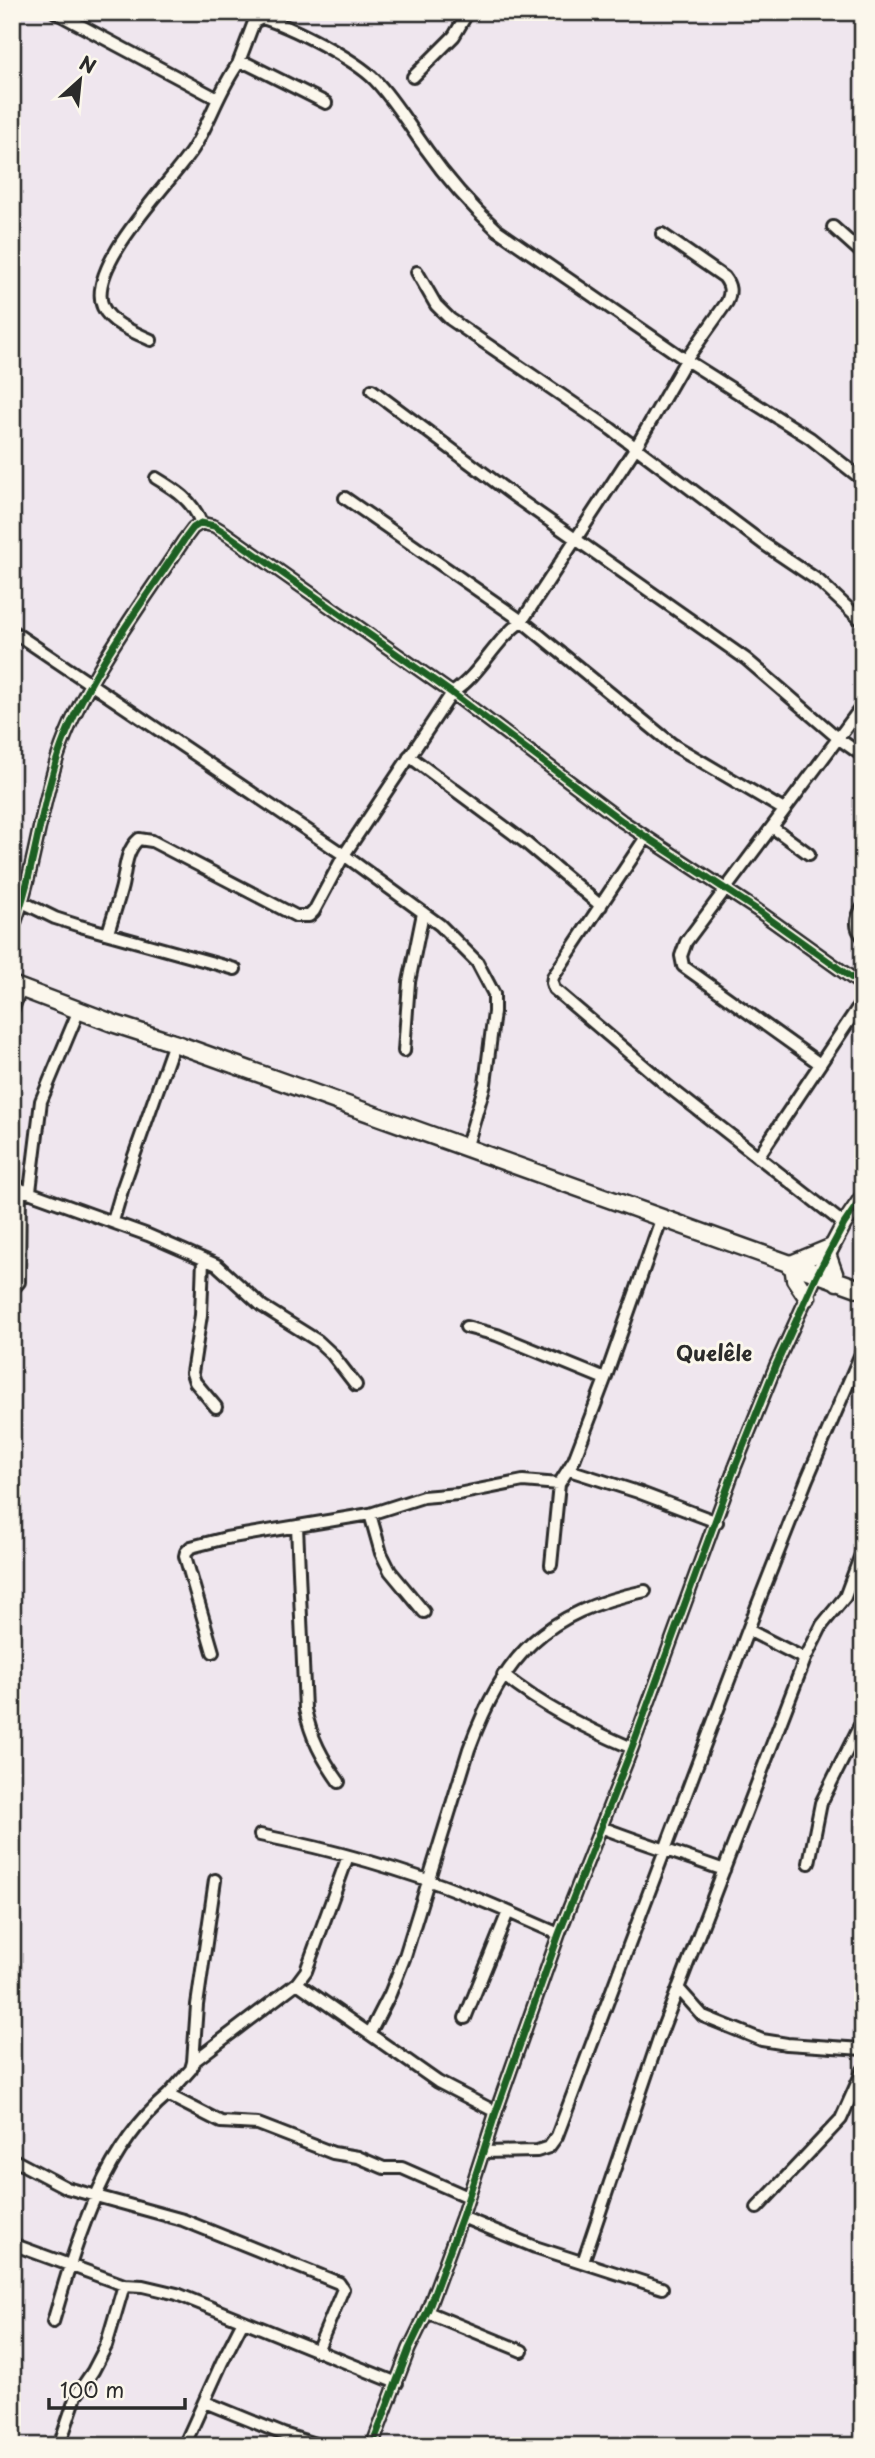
<svg xmlns="http://www.w3.org/2000/svg" width="875" height="2458" font-family="'Playpen Sans',sans-serif">
  <style>
    .lines { fill: none; stroke-linecap: round; stroke-linejoin: round }
    .minor-casing { stroke: #2b2b2b; stroke-width: 16 }
    .tertiary-casing { stroke: #2b2b2b; stroke-width: 19 }
    .secondary-casing { stroke: #2b2b2b; stroke-width: 21 }
    .minor { stroke: #fbf7ec; stroke-width: 10 }
    .tertiary { stroke: #fbf7ec; stroke-width: 14 }
    .secondary { stroke: #fbf7ec; stroke-width: 16 }
    .cycleway-casing { stroke: #fbf7ec; stroke-width: 11 }
    .cycleway { stroke: #1b5e20; stroke-width: 7 }
    .labels { text-anchor: middle; stroke-width: 6; stroke-linejoin: round; paint-order: stroke }
    .neighbourhood-label { font-size: 21px; font-weight: bold; fill: #2b2b2b; stroke: #fbf7ec }
  </style>
  <rect width="100%" height="100%" fill="#efe6ee"/>
  <filter id="ink" filterUnits="userSpaceOnUse"><feTurbulence type="fractalNoise" baseFrequency=".0143" numOctaves="2"/><feDisplacementMap in="SourceGraphic" scale="14" xChannelSelector="R" yChannelSelector="G"/><feConvolveMatrix kernelMatrix="1 2 1 2 8 2 1 2 1" color-interpolation-filters="sRGB"/></filter>
  <g filter="url(#ink)">
    <g class="lines">
      <g class="minor-casing">
        <path id="minor" d="M55,12L218,99
          M238,64L254,22L262,18C290,26 355,59 375,80C395,101 409,126 426,149C447,179 470,205 497,230L686,360L810,438L863,480
          M413,77L454,36L468,12
          M833,227L863,254
          M417,272L436,305L450,319L611,429L764,544L819,581L863,622
          M151,340C136,333 111,324 103,307C85,266 172,182 193,149C210,122 219,90 238,64H248L326,103
          M372,390L517,498L746,659L839,739L863,756
          M156,478C176,490 193,501 201,523
          M345,498L522,621L672,744L784,810
          M12,631L344,855L440,925L477,962L494,994V1012L485,1084L466,1149
          M409,756L526,843L601,906
          M772,827L809,854
          M646,837L553,977L552,983L554,989L669,1087L844,1224
          M12,897L55,918L80,926L235,969
          M863,907C856,917 854,927 863,937
          M12,931C34,874 39,813 58,756C83,680 140,607 184,540L193,528L201,523L214,526L224,532L452,693L622,821L757,910L863,986
          M108,933C112,919 117,905 121,890C126,872 124,852 139,839L152,841L296,916H309L314,911L344,855L452,693C481,674 494,641 522,621L636,447L686,360L727,302C731,292 731,286 724,277L662,234
          M12,1011L21,988
          M404,1051L409,982L423,913
          M820,1064L683,966L681,956L686,942L863,705
          M758,1157L863,1000
          M12,1186L148,1235L217,1265L262,1306L318,1341L332,1354L356,1385
          M30,1191L41,1101L79,1010
          M113,1221L123,1187L174,1043
          M203,1259L201,1315L192,1373L195,1382L216,1407
          M12,1290L19,1282L20,1188
          M466,1327L497,1335L605,1379
          M569,1470L638,1492L717,1522
          M370,1514L381,1553L390,1571L424,1612
          M297,1526L305,1709C311,1738 322,1758 339,1782
          M551,1565L559,1484
          M748,1630L805,1659
          M213,1652L185,1556L186,1552L191,1547L226,1538L370,1514L423,1497L458,1494L523,1481L559,1484L574,1460L605,1379L662,1217
          M503,1675C543,1707 585,1728 632,1748
          M601,1827C641,1843 683,1855 724,1870
          M260,1835C329,1849 399,1868 465,1894C497,1906 528,1921 559,1934
          M809,1863L821,1803L863,1719
          M297,1983L438,2082L496,2112
          M678,1988L703,2016L762,2040L787,2044L863,2049
          M465,2018L508,1912
          M370,2033L390,1994L405,1956L469,1749C504,1654 545,1612 645,1591
          M193,2062L297,1983L306,1971L348,1856
          M168,2095L191,2069L193,2062L197,2005L215,1880
          M483,2152L537,2151L549,2147L557,2136L757,1606L807,1479L863,1349
          M12,2159L67,2188L183,2220L339,2283L343,2289L317,2351
          M757,2208L841,2119L863,2070
          M462,2217L535,2247L662,2288
          M12,2244L124,2285L143,2286L177,2294L397,2383
          M583,2262L659,2038L805,1659L822,1625L845,1597L863,1549
          M427,2312L522,2351
          M53,2322C77,2241 101,2151 168,2095L221,2122L258,2124L333,2153L358,2157L384,2168H402L468,2197
          M205,2402L283,2434L321,2446
          M59,2446L76,2396L93,2371L106,2346L124,2285
          M184,2446L222,2362L243,2321
          M372,2446L409,2349L427,2312L462,2217L496,2112L559,1934L632,1748L735,1467L776,1365L817,1275"/>
      </g>
      <g class="tertiary-casing">
        <path id="tertiary" d="M817,1275L844,1224L863,1196"/>
      </g>
      <g class="secondary-casing">
        <path id="secondary" d="M12,985L115,1024L174,1043L863,1290
          M827,1254L837,1282
          M789,1265L830,1248
          M793,1266L795,1279L807,1297"/>
      </g>
      <use href="#minor" class="minor"/>
      <use href="#tertiary" class="tertiary"/>
      <use href="#secondary" class="secondary"/>
      <g class="cycleway-casing">
        <path id="cycleway" d="M12,931C34,874 39,813 58,756C83,680 140,607 184,540L193,528L201,523L214,526L224,532L452,693L622,821L757,910L863,986
          M372,2446L409,2349L427,2312L462,2217L496,2112L559,1934L632,1748L735,1467L776,1365L817,1275L844,1224L863,1196"/>
      </g>
      <use href="#cycleway" class="cycleway"/>
    </g>
  </g>
  <g class="labels">
    <g class="neighbourhood-label">
      <text x="714" y="1361">Quelêle</text>
    </g>
  </g>
  <rect width="875" height="2458" fill="none" stroke="#fbf7ec" stroke-width="42"/>
  <rect x="21" y="21" width="833" height="2416" fill="none" stroke="#2b2b2b" stroke-width="2.5" filter="url(#ink)"/>
  <g transform="translate(80 80) rotate(27)" stroke="#fbf7ec" stroke-width="5" paint-order="stroke">
  <path d="M0-5L12 26L0 18L-12 26Z" fill="#2b2b2b"/>
  <text y="-10" font-size="19" font-weight="bold" text-anchor="middle" fill="#2b2b2b">N</text>
  </g>
  <path d="M49 2398v10h136v-10" fill="none" stroke="#2b2b2b" stroke-width="3.5"/>
  <text x="60" y="2398" font-size="21" fill="#2b2b2b" stroke="#fbf7ec" stroke-width="5" paint-order="stroke">100 m</text>
</svg>
